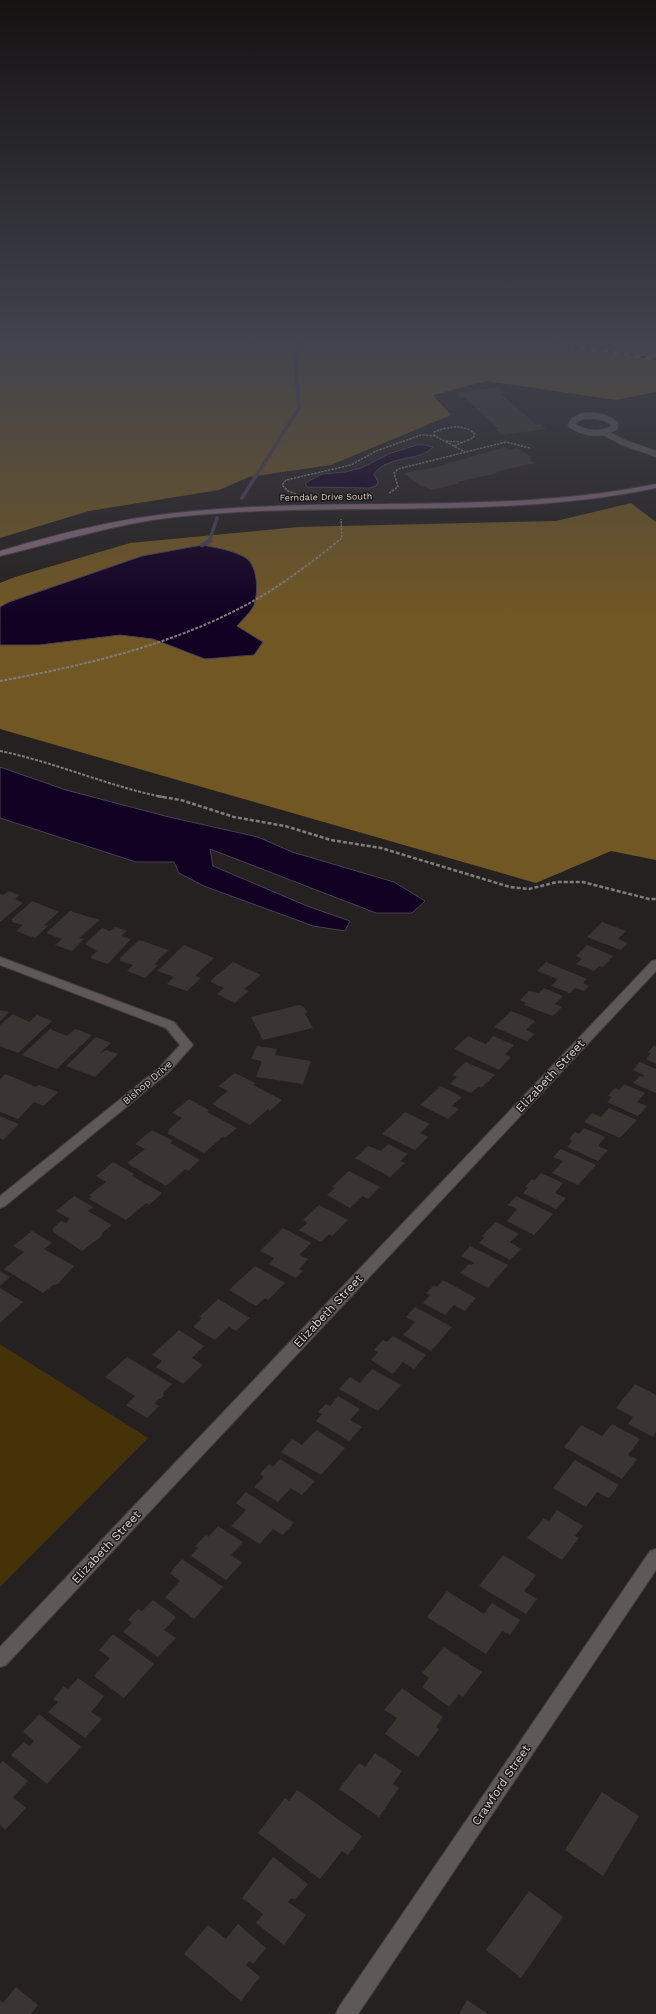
<svg xmlns="http://www.w3.org/2000/svg" width="656" height="2014" font-family="'Work Sans',sans-serif">
  <style>
    .green { fill: #453209 }
    .forest { fill: #715723 }
    .water { fill: #102; stroke: #4c3f57 }
    .lines { fill: none; stroke-linecap: round; stroke-linejoin: round }
    .stream-far1 { stroke: #4c3f57; stroke-width: 3.5 }
    .stream { stroke: #4c3f57; stroke-width: 4.5 }
    .building { fill: #3a3533 }
    .lane-casing { stroke: #433f3f; stroke-width: 7 }
    .street-casing { stroke: #433f3f; stroke-width: 2 }
    .secondary-casing { stroke: #433f3f; stroke-width: 2 }
    .path-far2 { stroke: #817d7d; stroke-width: 1.5; stroke-dasharray: 2.5 1; stroke-linecap: butt }
    .path-far1 { stroke: #817d7d; stroke-width: 2; stroke-dasharray: 3 1.5; stroke-linecap: butt }
    .path { stroke: #817d7d; stroke-width: 2.5; stroke-dasharray: 4 2; stroke-linecap: butt }
    .lane { stroke: #5e5858; stroke-width: 6 }
    .street { fill: #5e5858; fill-rule: evenodd }
    .secondary { fill: #826577; fill-rule: evenodd }
    .rail-casing { stroke: #878282; stroke-width: 3 }
    .rail { stroke: #1d1818; stroke-width: 2; stroke-dasharray: 5.5; stroke-linecap: butt }
    .labels { text-anchor: middle; stroke-width: 3; stroke-linejoin: round; paint-order: stroke }
    .far-street-label { font-size: 9px; fill: #d7d3d3; stroke: #1d1818 }
    .street-label { font-size: 10px; fill: #d7d3d3; stroke: #1d1818 }
    .near-street-label { font-size: 12px; fill: #d7d3d3; stroke: #1d1818 }
  </style>
  <rect width="100%" height="100%" fill="#262121"/>
  <path class="green" d="M0,1344L148,1438L0,1587Z"/>
  <path class="forest" d="M0,338H656V392L615,400L487,381L433,395L451,415L331,465L249,477L219,490L89,511L0,538Z
    M631,503L656,522V860L611,851L536,883L0,729V583L15,577L130,543L298,527L556,521Z"/>
  <path class="water" d="M417,445H425L433,447C417,463 389,454 374,474L378,482L376,486L369,488L307,487L305,483L322,474L345,472L361,468L391,453Z
    M202,545C217,548 233,550 246,558C258,566 259,595 253,607C249,614 242,620 237,626L263,642L254,655L205,659L153,639L120,635L39,645H0V607L9,602L142,556Z
    M0,767L66,790L169,817L258,837L292,852L394,882L425,901L412,913H376L210,849L213,866L307,906L350,921L345,931L313,926L204,886L179,873L174,862H136L0,818Z"/>
  <g class="lines">
    <path class="stream-far1" d="M242,498L299,408L295,355L305,338
      M209,542L217,518"/>
    <path class="stream" d="M202,545L210,541"/>
  </g>
  <path class="building" d="M498,387L505,393L501,394L537,425L540,424L546,429L502,435L496,429H499L464,397L461,398L456,393Z
    M505,447L510,450L517,448L532,457L529,458L532,459L530,460L535,463L495,472L498,473L458,482L460,483L432,490L419,485L404,473L433,468H432Z
    M9,891L20,895L15,899L23,903L0,922V894L3,895Z
    M32,901L59,912L44,925L48,926L35,938L16,931L23,925L12,922V919Z
    M70,911L100,920L79,938L84,939L72,951L55,945L62,939L46,933Z
    M602,922L626,931L618,939L628,943L621,950L587,937Z
    M115,927L127,931L121,936L131,939L108,964L90,958L97,951L85,944L102,928L110,931Z
    M139,940L169,950L154,964L158,965L145,978L127,971L133,965L120,961V958Z
    M184,945L214,958L195,976L201,978L187,991L167,984L174,977L157,971Z
    M587,945L613,956L603,967L599,966L594,971L576,964L582,959L576,956Z
    M233,962L261,975L244,989L249,991L235,1003L217,994L224,988L211,982V980Z
    M546,962L587,979L583,983L589,986L584,991L575,988L570,993L551,986L558,979L537,971Z
    M544,988L563,996L555,1004L562,1007L553,1016L524,1005L526,1003L520,1000L529,991L539,993Z
    M299,1005L304,1007L307,1012L305,1014L313,1028L263,1040L251,1017Z
    M0,1010L9,1012L0,1021Z
    M511,1011L535,1021L526,1030L535,1034L527,1041L494,1027Z
    M13,1014L29,1022L37,1015L52,1021L18,1053L0,1046V1025Z
    M50,1029L67,1036L75,1029L92,1035L57,1069L22,1055Z
    M468,1036L486,1044L493,1036L514,1045L505,1054L511,1057L499,1070L454,1049Z
    M96,1037L111,1043L99,1054L106,1050L118,1054L95,1077L66,1066Z
    M654,1045L656,1046V1064L646,1059L651,1053L648,1052Z
    M257,1046L277,1049L275,1055L311,1061L303,1084L256,1077L262,1061L251,1059Z
    M466,1062L495,1075L481,1088L478,1087L471,1093L450,1084L457,1077L452,1075Z
    M640,1062L656,1069V1093L633,1083L640,1076L643,1077L644,1075L633,1070Z
    M235,1073L255,1083L253,1085L282,1100L270,1111L268,1109L250,1125L212,1104L228,1091L218,1086Z
    M5,1074L36,1087L39,1085L58,1092L44,1106L34,1102L18,1119L0,1112V1079Z
    M624,1084L645,1093L637,1102L647,1106L638,1116L607,1102L612,1097L608,1096L615,1088L619,1090Z
    M441,1086L462,1097L452,1106L459,1109L448,1119L420,1105Z
    M189,1099L209,1110L207,1112L237,1128L225,1138L223,1137L204,1153L167,1133L169,1131L168,1130L182,1118L172,1113Z
    M609,1108L637,1120L620,1138L584,1122L592,1113L601,1117Z
    M405,1112L430,1124L420,1133L428,1137L415,1150L382,1134Z
    M0,1116L19,1124L3,1140L0,1138Z
    M584,1128L605,1137L598,1146L608,1150L598,1161L567,1147L572,1141L569,1139L575,1132L579,1134Z
    M152,1130L173,1141L170,1143L200,1160L188,1171L185,1169L166,1186L127,1163L145,1149L135,1144Z
    M388,1144L408,1154L400,1161L405,1163L390,1177L355,1158L368,1146L381,1151Z
    M561,1149L596,1165L578,1185L552,1173L563,1161L553,1157Z
    M113,1162L134,1174L132,1176L162,1193L149,1205L146,1203L126,1220L89,1199L92,1197L89,1195L106,1182L96,1176Z
    M349,1171L380,1187L368,1199L363,1196L350,1208L327,1195L335,1188L332,1187Z
    M541,1173L563,1183L555,1193L566,1198L556,1209L523,1193L528,1188L525,1187L532,1179L535,1180Z
    M74,1196L93,1207L88,1211L112,1225L102,1233V1236L82,1251L53,1232V1228L61,1221L66,1223L70,1219L56,1211Z
    M516,1196L553,1214L534,1235L507,1221L517,1209L508,1205Z
    M319,1205L348,1220L332,1236L329,1234L321,1242L299,1230L307,1223L303,1220Z
    M496,1222L519,1234L510,1242L521,1249L510,1260L479,1243L485,1237L482,1236Z
    M283,1228L311,1243L299,1255L308,1259L299,1269L303,1271L296,1278L269,1264L274,1258L260,1251Z
    M32,1231L52,1243L44,1249L74,1266L58,1284L53,1285L43,1293L4,1269L24,1252L13,1246Z
    M470,1246L508,1265L488,1288L460,1273L469,1264L471,1265L474,1263L461,1256Z
    M255,1266L285,1283L268,1300L265,1298L256,1306L229,1290Z
    M0,1271L10,1277L0,1286Z
    M443,1280L476,1298L465,1311L454,1305L445,1315L423,1303L430,1295L426,1293L434,1285L437,1287Z
    M0,1288L23,1302L0,1323Z
    M218,1299L250,1318L236,1331L229,1327L215,1340L193,1327L202,1318L199,1317Z
    M415,1307L452,1327L431,1351L403,1335L415,1322L406,1317Z
    M179,1330L204,1346L192,1358L203,1365L183,1384L156,1367L162,1361L152,1355Z
    M393,1336L426,1355L414,1369L403,1362L393,1374L371,1360L378,1352L374,1350L383,1340L387,1342Z
    M127,1357L172,1384L163,1393L164,1396L154,1403L159,1406L147,1418L126,1405L135,1396L105,1377Z
    M372,1369L401,1385L378,1411L339,1389L350,1377L360,1383Z
    M635,1384L656,1395V1432L653,1437L628,1424L633,1417L616,1408Z
    M338,1396L360,1409L350,1420L362,1427L349,1441L316,1421L322,1414L318,1412L326,1404L330,1406Z
    M612,1424L640,1439L628,1455L637,1459L622,1479L564,1447L581,1425L602,1436Z
    M316,1430L345,1448L321,1475L281,1452L292,1439L302,1445Z
    M280,1459L315,1481L302,1495L291,1488L278,1502L254,1487L264,1477L260,1474L269,1464L273,1467Z
    M575,1460L619,1485L609,1498L597,1492L586,1507L553,1488Z
    M246,1492L294,1523L283,1535L273,1529L260,1544L231,1526L246,1510L236,1503Z
    M557,1510L583,1526L575,1536L579,1538L562,1560L527,1538L544,1518L549,1521Z
    M218,1526L243,1542L231,1555L242,1563L226,1580L191,1556L198,1548L195,1546L206,1535L208,1537Z
    M503,1555L536,1575L524,1591L537,1599L526,1614L479,1586Z
    M182,1559L223,1587L194,1619L165,1597L180,1581L170,1573Z
    M447,1591L484,1614L492,1603L520,1620L510,1635L502,1631L486,1654L427,1617Z
    M153,1600L176,1617L164,1630L176,1638L158,1657L123,1632L132,1623L128,1620L138,1609L142,1611Z
    M113,1634L154,1664L124,1698L94,1676L110,1658L99,1650Z
    M444,1647L482,1672L463,1697L459,1694L449,1707L422,1687L429,1678L422,1673Z
    M78,1678L104,1696L91,1712L102,1719L85,1738L48,1712L58,1702L53,1699L64,1686L68,1689Z
    M402,1688L443,1717L436,1727L439,1729L418,1757L385,1734L397,1718L384,1710Z
    M39,1714L81,1747L47,1784L11,1755L24,1742L29,1746L34,1741L23,1732Z
    M375,1753L402,1771L393,1784L399,1788L379,1817L339,1789L359,1763L365,1767Z
    M3,1761L28,1781L13,1797L26,1808L5,1830L0,1825V1764Z
    M297,1790L362,1836L348,1855L342,1851L320,1879L258,1833L285,1798L289,1801Z
    M602,1792L639,1816L603,1876L565,1850Z
    M273,1857L308,1884L295,1900L291,1898L288,1902L306,1915L284,1945L256,1923L263,1914L242,1898Z
    M529,1891L563,1917L521,1978L486,1950Z
    M238,1924L266,1948L253,1964L249,1961L246,1965L260,1977L241,2001L184,1954L208,1925L226,1939Z
    M16,1987L38,2005L31,2014H0V2000L3,2003Z
    M467,2000L488,2014H459Z"/>
  <g class="lines">
    <g class="lane-casing">
      <path id="lane" d="M583,416C594,415 607,416 615,424V427C601,436 585,434 571,425L574,420Z
        M604,432L622,442L656,454"/>
    </g>
    <g class="street-casing">
      <path id="street" d="M0,957L174,1022L193,1045L168,1073L5,1206L0,1208V1196L160,1067L180,1045L166,1028L0,965Z
        M656,960V971L6,1665L0,1667V1647L652,961Z
        M656,1549V1570L358,2014H336L339,2007L650,1551Z"/>
    </g>
    <g class="secondary-casing">
      <path id="secondary" d="M656,484V488C498,521 335,500 175,517C114,524 59,542 0,556V551C57,534 116,519 175,513C335,495 498,516 656,484Z"/>
    </g>
    <path class="path-far2" d="M435,436L434,432C448,427 463,423 475,434L473,438L454,446
      M446,441L461,442
      M389,493L398,487L394,473L398,469L506,442L530,448
      M296,494L288,491L282,485L286,480L351,465L376,451L421,435L435,436L465,452
      M337,542L342,538L341,519"/>
    <path class="path-far1" d="M0,681C92,664 186,642 267,593C292,577 315,560 338,541
      M0,751C55,762 107,786 163,797"/>
    <path class="path" d="M157,796L181,800L234,817L285,826L331,840L381,848L510,887L529,889L557,882H583L649,899H656"/>
    <use href="#lane" class="lane"/>
    <use href="#street" class="street"/>
    <use href="#secondary" class="secondary"/>
    <g class="rail-casing">
      <path id="rail" d="M521,338L656,359"/>
    </g>
    <use href="#rail" class="rail"/>
  </g>
  <linearGradient id="sky" x2="0" y2="1"><stop stop-color="#151212"/><stop offset="0.55" stop-color="#41434e"/><stop offset="1" stop-color="#41434e" stop-opacity="0"/></linearGradient>
  <rect width="656" height="620" fill="url(#sky)"/>
  <g class="labels">
    <g class="far-street-label">
      <text transform="translate(326 497) rotate(-1)" y="3">Ferndale Drive South</text>
    </g>
    <g class="street-label">
      <text transform="translate(147 1082) rotate(-41)" y="4">Bishop Drive</text>
    </g>
    <g class="near-street-label">
      <text transform="translate(550 1076) rotate(-47)" y="4">Elizabeth Street</text>
      <text transform="translate(328 1311) rotate(-47)" y="4">Elizabeth Street</text>
      <text transform="translate(106 1547) rotate(-47)" y="4">Elizabeth Street</text>
      <text transform="translate(501 1785) rotate(-56)" y="4">Crawford Street</text>
    </g>
  </g>
</svg>
